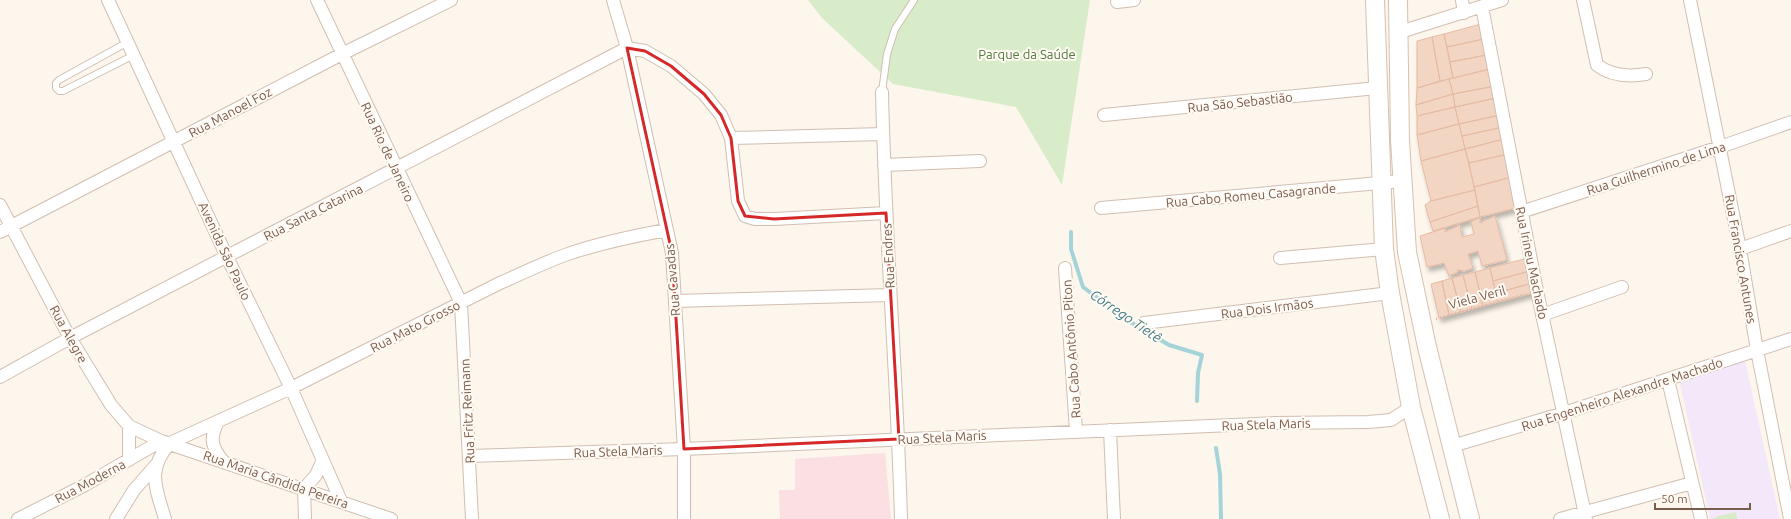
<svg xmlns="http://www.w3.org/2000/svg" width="1791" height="519" font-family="Ubuntu,sans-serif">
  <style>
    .education { fill: #f3e8fa }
    .medical { fill: #fbdfe3 }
    .green { fill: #d8ecc9 }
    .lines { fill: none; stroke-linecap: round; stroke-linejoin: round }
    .stream { stroke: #a5d3da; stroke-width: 4 }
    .building { fill: #f3d5c3; stroke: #e6bba3; filter: url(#shadow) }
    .service-casing { stroke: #d1beb0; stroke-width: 8 }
    .minor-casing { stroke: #d1beb0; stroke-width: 14 }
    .secondary-casing { stroke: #d6c0b0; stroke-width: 20 }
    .path { stroke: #d9b8a5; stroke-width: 2.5; stroke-dasharray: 1 3; stroke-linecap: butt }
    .service { stroke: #fff; stroke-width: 6 }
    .minor { stroke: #fff; stroke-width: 12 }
    .secondary { stroke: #fff; stroke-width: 18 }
    .marked { fill: none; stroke: #d62828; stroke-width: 3; stroke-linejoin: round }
    .labels { text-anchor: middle; stroke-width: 4; stroke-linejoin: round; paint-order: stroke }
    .park-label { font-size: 13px; fill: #537a41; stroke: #fffaf3 }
    .street-label { font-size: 13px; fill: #7a5c4d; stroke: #fffaf3 }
    .water-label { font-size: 14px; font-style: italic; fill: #437c86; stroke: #fffaf3 }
  </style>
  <defs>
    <filter id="shadow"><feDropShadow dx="2.5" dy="4.5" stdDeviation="2" flood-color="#0004"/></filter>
  </defs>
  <rect width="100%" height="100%" fill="#fdf6ec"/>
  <path class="education" d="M1745,361L1780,519H1710L1679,379Z"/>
  <path class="medical" d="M885,453L891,519H780L779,490H795V459Z"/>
  <path class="green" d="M808,0H1090L1062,185L1016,107L893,84L822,18Z
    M1736,512L1737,519H1714V517Z"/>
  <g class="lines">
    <path class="stream" d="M1071,232V249L1083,287L1127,320L1169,345L1202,355L1198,373L1197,401
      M1216,448L1220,474L1221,519"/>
  </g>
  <path class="building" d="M1481,24L1484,39L1447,47L1444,34Z
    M1444,34L1453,78L1440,81L1432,37Z
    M1432,37L1440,81L1417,88V41Z
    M1484,39L1487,55L1450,62L1447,47Z
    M1487,55L1490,69L1453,78L1450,62Z
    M1490,69L1495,86L1453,94L1449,79Z
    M1449,79L1453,94L1416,105L1417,88Z
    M1495,86L1496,98L1455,107L1453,94Z
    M1453,94L1455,107L1417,116L1416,105Z
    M1496,98L1500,115L1459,124L1455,107Z
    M1455,107L1459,124L1417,135V116Z
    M1500,115L1503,127L1462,136L1459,124Z
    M1459,124L1465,149L1421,161L1417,135Z
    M1503,127L1504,139L1465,149L1462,136Z
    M1504,139L1508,154L1469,163L1465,149Z
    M1465,149L1475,190L1431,201L1421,161Z
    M1508,154L1512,177L1474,187L1469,163Z
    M1512,177L1516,208L1480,217L1474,187Z
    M1475,190L1478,206L1430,222L1425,205L1431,201Z
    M1478,206L1480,217L1433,231L1430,222Z
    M1495,216L1507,260L1482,266L1478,251L1468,254L1473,268L1465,271L1457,270L1458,272L1449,276L1444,263L1427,267L1420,236L1445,228V232L1460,225L1462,237L1474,234L1471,222L1480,217V223Z
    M1528,258L1530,271L1493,281L1490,268Z
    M1490,268L1498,302L1483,306L1475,272Z
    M1530,271L1533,283L1496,293L1493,281Z
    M1475,272L1483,306L1472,309L1463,275Z
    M1463,275L1472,309L1461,312L1452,278Z
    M1452,278L1461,312L1449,315L1442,281Z
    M1442,281L1449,315L1439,318L1431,284Z
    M1533,283L1536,292L1498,302L1496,293Z"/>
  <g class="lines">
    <g class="service-casing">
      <path id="service" d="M128,42L59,80L56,83V88L59,91H63L134,55
        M882,92L887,54L895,29L914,0"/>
    </g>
    <g class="minor-casing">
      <path id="minor" d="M108,0L227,257L291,388L341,501
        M317,0L461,303L472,519
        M613,0L627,48L672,253L684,449V519
        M1462,0L1464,13
        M1583,0L1597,65C1611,76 1628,77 1646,74
        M1690,0L1740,249L1757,350L1790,519
        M1117,2L1134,0
        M1482,7L1537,291L1586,519
        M1400,32L1502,0
        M882,92C885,234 897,376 901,519
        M1104,115L1377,88
        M731,138L883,134
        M884,165L980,161
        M0,205L70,338L111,405L129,426L161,441L391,519
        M1101,208L1402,181
        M1521,212L1720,147L1791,122
        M0,232L342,54L451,0
        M1740,249L1791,231
        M1280,258L1384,249
        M1065,268L1076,431
        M675,301L890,295
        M1542,315L1622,287
        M1144,323L1390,293
        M0,377L70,338L627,48L645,51L671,66L704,94L721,115L731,138L738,201L745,216L755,219H774L886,213
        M1668,380L1701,519
        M218,422C209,438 212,448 223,461
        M129,426V460
        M1110,430L1114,519
        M1452,446L1564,413L1791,339
        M470,456L684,449L1277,423L1368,422L1391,420L1411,407
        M18,519L85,485L161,441
        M116,519L134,490L156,465
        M165,519C156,488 146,470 170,443L291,388L500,283C523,273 545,262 568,254C600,243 633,236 667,230
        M305,519L304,489L316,475L323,460
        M1560,519L1692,483"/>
    </g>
    <g class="secondary-casing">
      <path id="secondary" d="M1375,0L1384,249L1390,293L1411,407L1440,519
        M1398,0L1400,140L1407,252L1427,347L1470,519"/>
    </g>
    <path class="path" d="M1436,319L1525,294"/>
    <use href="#service" class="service"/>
    <use href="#minor" class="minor"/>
    <use href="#secondary" class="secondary"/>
  </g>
  <path class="marked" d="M627,48L645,51L671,66L704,94L721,115L731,138L738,201L745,216L774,219L886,213L899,439L684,449L672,253Z"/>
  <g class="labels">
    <g class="park-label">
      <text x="1027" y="59">Parque da Saúde</text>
    </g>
    <g class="street-label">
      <text transform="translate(1240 102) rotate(-6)" y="5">Rua São Sebastião</text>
      <text transform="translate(230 112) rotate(-28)" y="5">Rua Manoel Foz</text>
      <text transform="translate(388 152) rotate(65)" y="5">Rua Rio de Janeiro</text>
      <text transform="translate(1656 168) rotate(-18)" y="5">Rua Guilhermino de Lima</text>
      <text transform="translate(1251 195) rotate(-5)" y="5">Rua Cabo Romeu Casagrande</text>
      <text transform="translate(313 212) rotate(-27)" y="5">Rua Santa Catarina</text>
      <text transform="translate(225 251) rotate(65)" y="5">Avenida São Paulo</text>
      <text transform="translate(888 256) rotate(-93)" y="5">Rua Endres</text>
      <text transform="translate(1741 259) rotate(80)" y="5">Rua Francisco Antunes</text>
      <text transform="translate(1532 263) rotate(78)" y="5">Rua Irineu Machado</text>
      <text transform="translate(672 280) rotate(-95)" y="5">Rua Cavadas</text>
      <text transform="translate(1477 297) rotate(-15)" y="5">Viela Veril</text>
      <text transform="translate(1267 308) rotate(-7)" y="5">Rua Dois Irmãos</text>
      <text transform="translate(415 326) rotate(-27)" y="5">Rua Mato Grosso</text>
      <text transform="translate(69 334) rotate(61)" y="5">Rua Alegre</text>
      <text transform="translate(1071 349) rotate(-94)" y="5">Rua Cabo Antônio Piton</text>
      <text transform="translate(1622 394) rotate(-18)" y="5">Rua Engenheiro Alexandre Machado</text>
      <text transform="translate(467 411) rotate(-93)" y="5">Rua Fritz Reimann</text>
      <text transform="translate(1266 424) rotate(-2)" y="5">Rua Stela Maris</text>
      <text transform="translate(942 437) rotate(-3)" y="5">Rua Stela Maris</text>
      <text transform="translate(618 451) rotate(-2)" y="5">Rua Stela Maris</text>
      <text transform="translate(276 479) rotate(19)" y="5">Rua Maria Cândida Pereira</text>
      <text transform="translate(90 481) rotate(-28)" y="5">Rua Moderna</text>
    </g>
    <g class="water-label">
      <text transform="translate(1126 316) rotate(34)" y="5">Córrego Tietê</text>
    </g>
  </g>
  <path d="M1655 503v6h95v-6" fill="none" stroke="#7a5c4d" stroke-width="2"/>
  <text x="1661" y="503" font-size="12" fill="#7a5c4d" stroke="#fffaf3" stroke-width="3" paint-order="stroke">50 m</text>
</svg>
